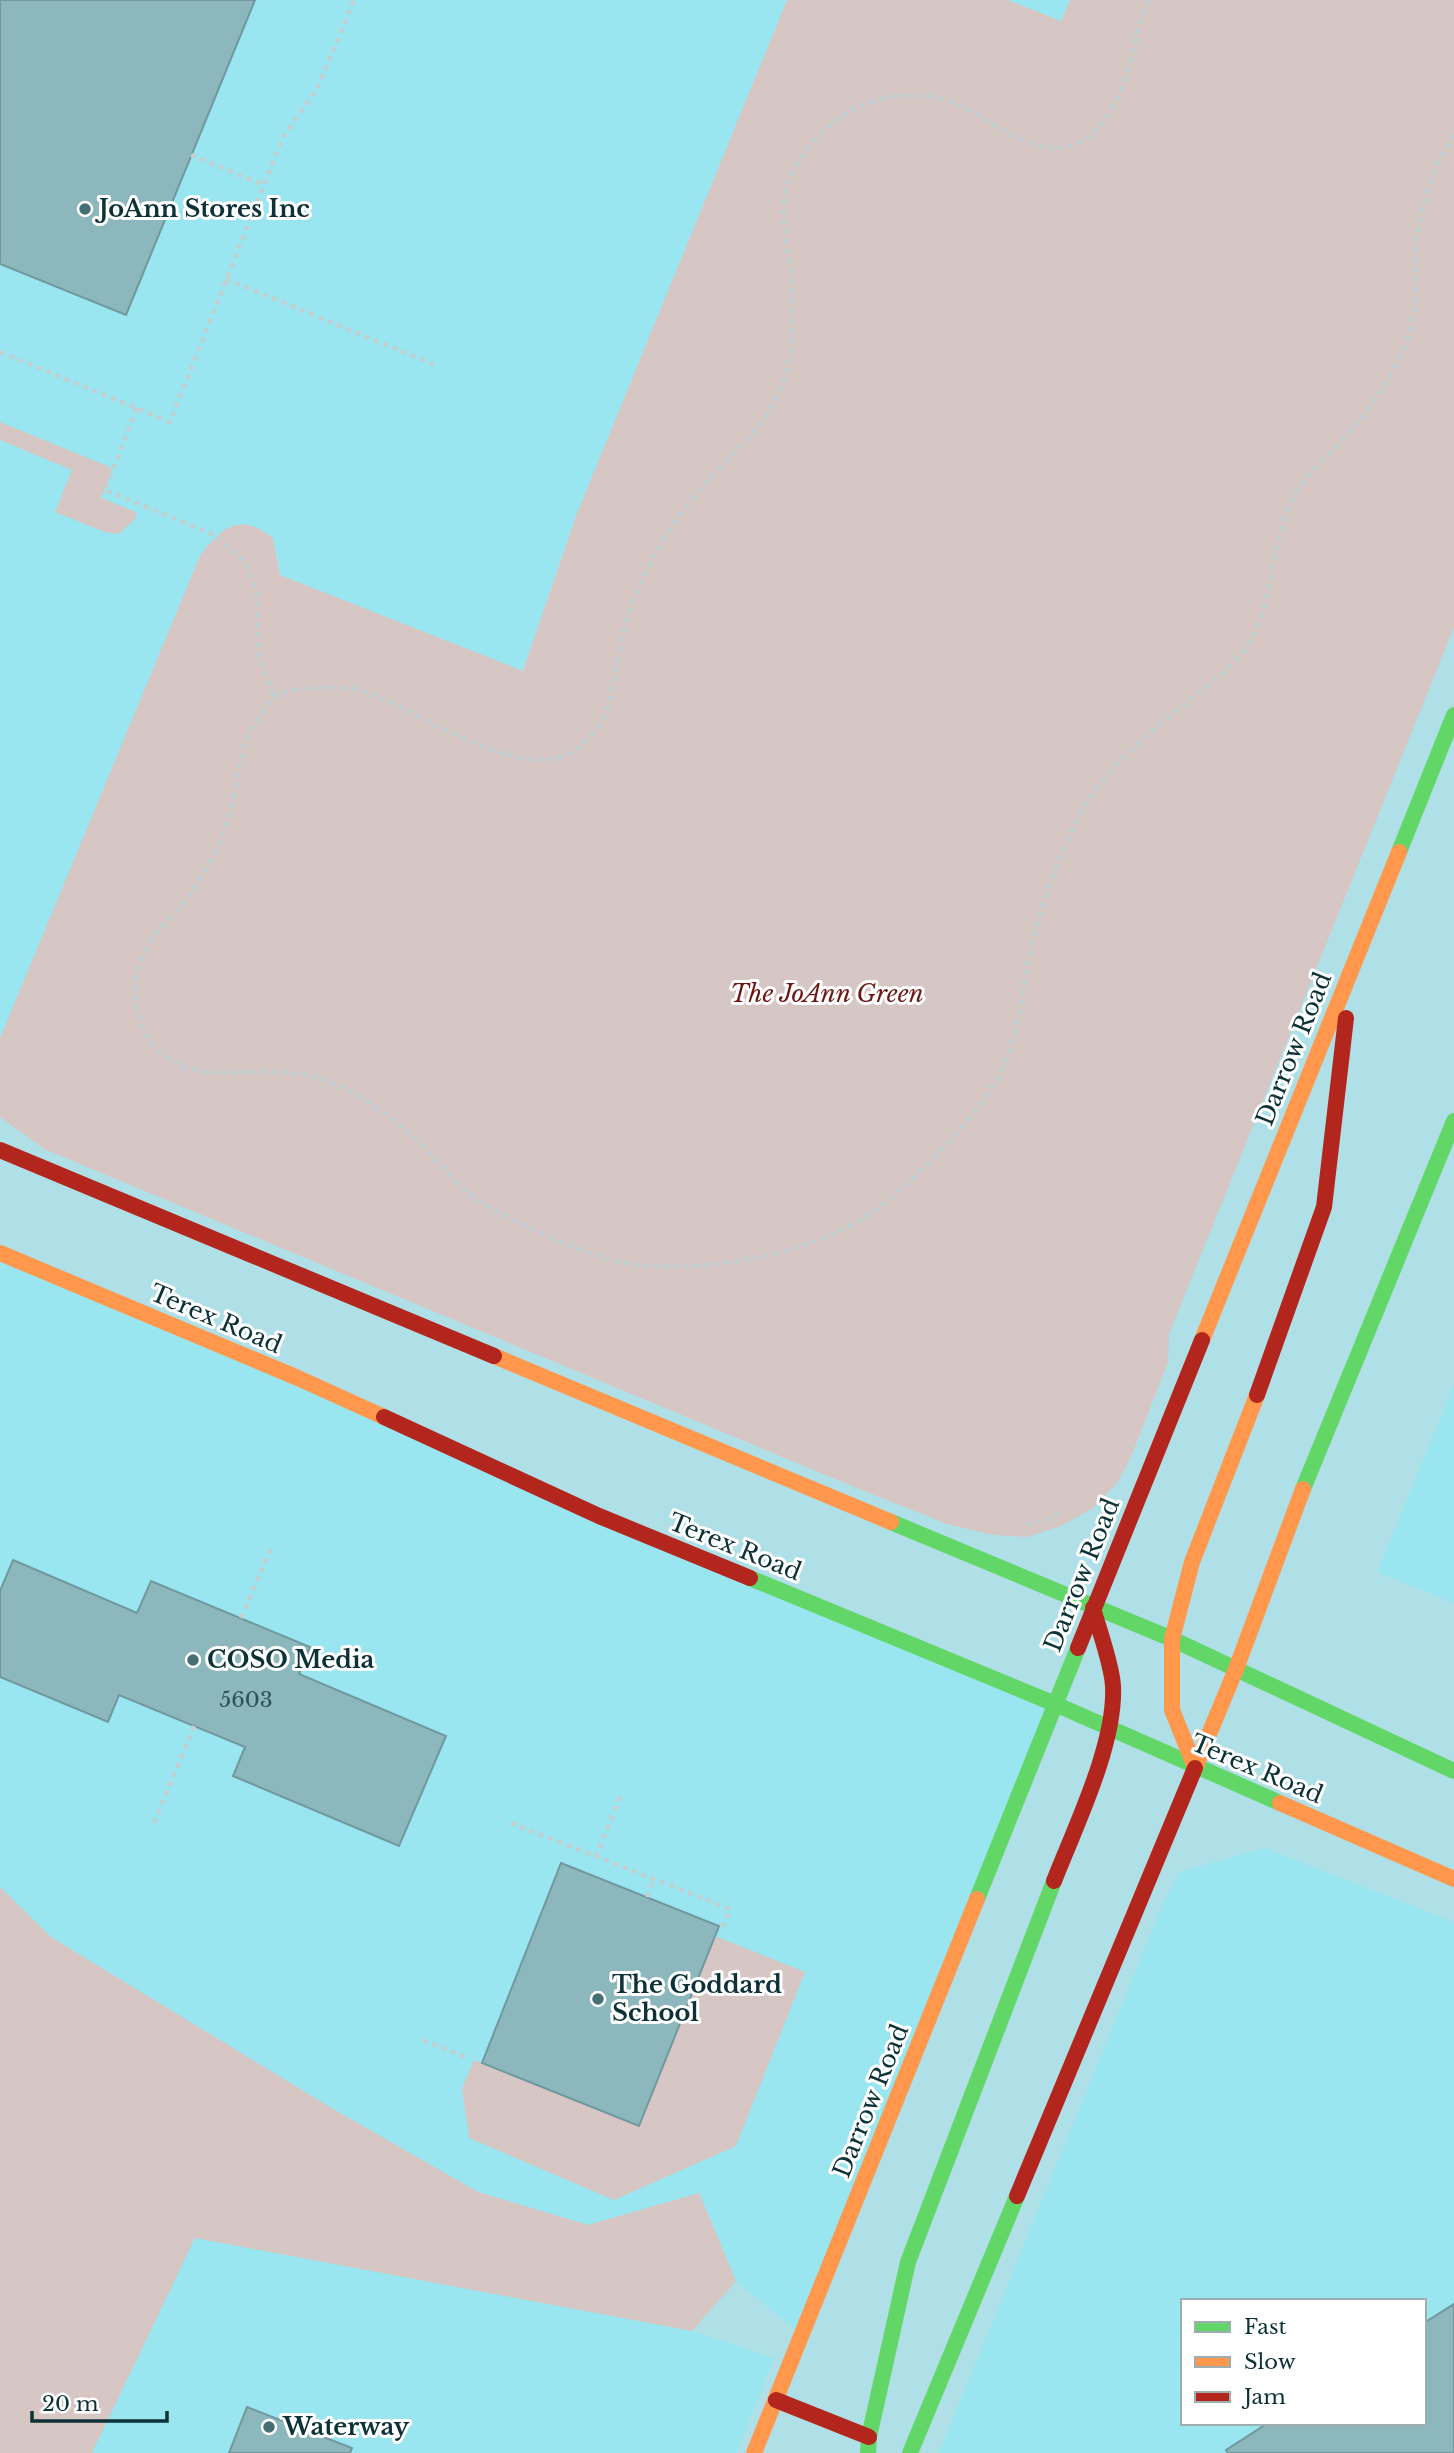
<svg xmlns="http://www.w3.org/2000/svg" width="1454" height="2453" font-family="'Libre Baskerville',serif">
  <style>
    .built { fill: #99e6f0; fill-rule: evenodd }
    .green { fill: #d6c6c4 }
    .building { fill: #8cb7bd; stroke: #70989e; stroke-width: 2 }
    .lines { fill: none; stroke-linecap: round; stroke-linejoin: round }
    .path { stroke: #c1d0d2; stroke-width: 4.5; stroke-dasharray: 5 5; stroke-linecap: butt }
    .fast { stroke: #63d668; stroke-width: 16 }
    .slow { stroke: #ff974d; stroke-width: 16 }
    .jam { stroke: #b3261e; stroke-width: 16 }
    .poi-dot { fill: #456f75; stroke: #fff; stroke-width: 2.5 }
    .labels { text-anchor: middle; stroke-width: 6; stroke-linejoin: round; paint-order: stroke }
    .number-label { font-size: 21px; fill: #2c5358 }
    .poi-label { font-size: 24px; font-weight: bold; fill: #0c3237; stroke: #fff; text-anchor: start }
    .park-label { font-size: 24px; font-style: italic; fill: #6c1714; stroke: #fff }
    .street-label { font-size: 24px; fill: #0c3237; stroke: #fff }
  </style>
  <rect width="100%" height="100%" fill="#b0e0e7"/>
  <path class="built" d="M0,0H787L576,516L522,671L280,575L277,553L210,543L200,556L161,650L0,1039Z
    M1008,0H1070L1061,21Z
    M0,1253L1055,1704L802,2335L736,2281L699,2193L588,2225L478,2192L328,2106L51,1937L0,1887Z
    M1454,1385V1603L1377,1572Z
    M1265,1848L1454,1922V2453H939L1164,1901L1180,1872ZM1183,2301H1424V2423H1183Z
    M177,2210L692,2331L774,2358L736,2453H74Z"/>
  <path class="green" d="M787,0H1008L1061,21L1070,0H1454V627L1169,1334L1168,1363L1130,1459L1117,1483L1093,1508L1061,1526L1027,1537L993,1535L947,1524L852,1486L44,1149L0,1117V1038L200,556C221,527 241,512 273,538L280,575L523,671L576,516Z
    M0,422L110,467L112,471L101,498L136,512V518L119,534L105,532L55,512L72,470L0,440Z
    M0,1887L51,1937L328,2106L478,2192L588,2225L699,2193L736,2281L692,2331L195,2238L92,2453H0Z
    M715,1936L805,1972L736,2146L614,2200L469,2138L462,2089L474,2060L639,2126Z"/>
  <path class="building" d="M0,0H255L126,315L0,264Z
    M13,1560L137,1613L151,1581L310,1647L299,1674L446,1736L399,1846L233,1776L245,1747L119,1695L108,1722L0,1677V1591Z
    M561,1863L719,1926L639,2126L482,2063Z
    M1454,2304V2453H1228L1226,2450L1268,2423H1424V2323Z
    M247,2407L352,2448L350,2453H229Z"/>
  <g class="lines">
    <path class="path" d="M1148,0C1131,41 1131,93 1099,127C1047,183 991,111 940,98C934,96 927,97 920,96C879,93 844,108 816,139C803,153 791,171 786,189C779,215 787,241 790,267C793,293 795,319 792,345C783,417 742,441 699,491C682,510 667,534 655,556C639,584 626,616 620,647C612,689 613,723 574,750C520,788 411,703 355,689C344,687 328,687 316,688C309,688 284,691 278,695C272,698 269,704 265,709C235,744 241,778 228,819C219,848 202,881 182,905C170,920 153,933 145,950C128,985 134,1033 166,1057C200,1082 241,1069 280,1072C300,1073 319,1077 337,1085C366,1098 395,1119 418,1141C436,1159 452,1181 473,1196C489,1208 507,1217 525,1225C554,1239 585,1253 616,1261C681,1277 786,1258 846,1228C875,1213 901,1191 924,1168C954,1137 990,1100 1007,1059C1019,1029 1022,995 1028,963C1037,917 1058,857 1080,815C1105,767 1147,736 1187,702C1207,686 1230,670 1245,649C1276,605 1269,546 1292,500C1307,470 1335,450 1356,425C1376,402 1395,370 1407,341C1419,310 1416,277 1417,244C1420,200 1432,172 1454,134
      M191,155L264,185
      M226,279L435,365
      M0,352L170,422L283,137L317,89L354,0
      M137,408L105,490L217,536L246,563L257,593L258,652L274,696
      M1026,1524L1049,1519L1062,1512
      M241,1618L272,1545
      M154,1823L194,1726
      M511,1823L730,1909L720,1933
      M596,1857L622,1792
      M647,1897L654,1879
      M423,2040L468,2058"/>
    <path class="fast" d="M1399,852L1454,715
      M1303,1489L1454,1121
      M891,1522L1172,1639L1454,1771
      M750,1578L1055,1704L1280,1803
      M977,1899L1078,1648
      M868,2453L869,2437L908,2262L1054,1881
      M910,2453L1017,2196"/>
    <path class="slow" d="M0,1253L298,1378L384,1417
      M1202,1340L1399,852
      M494,1356L891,1522
      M1195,1767L1172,1710V1639L1192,1562L1257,1395
      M1195,1768L1236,1669L1303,1489
      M1280,1803L1454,1879
      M754,2453L977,1899"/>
    <path class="jam" d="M0,1150L494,1356
      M1257,1395L1324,1207L1346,1018
      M384,1417L599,1516L750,1578
      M1078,1648L1202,1340
      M1054,1881C1075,1827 1116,1744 1113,1686C1112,1665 1099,1630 1093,1608
      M1017,2196L1195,1768
      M776,2400L869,2437"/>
  </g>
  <g class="poi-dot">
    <circle cx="85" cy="209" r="7"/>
    <circle cx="193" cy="1660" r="7"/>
    <circle cx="598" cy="1999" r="7"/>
    <circle cx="269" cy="2427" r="7"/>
  </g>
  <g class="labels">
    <g class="number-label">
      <text x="246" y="1707">5603</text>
    </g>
    <g class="poi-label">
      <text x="99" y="217">JoAnn Stores Inc</text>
      <text x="207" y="1668">COSO Media</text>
      <text x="612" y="1993">The Goddard<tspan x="612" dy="28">School</tspan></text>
      <text x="283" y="2435">Waterway</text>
    </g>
    <g class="park-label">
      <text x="827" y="1002">The JoAnn Green</text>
    </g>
    <g class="street-label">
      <text transform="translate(1294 1049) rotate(-68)" y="8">Darrow Road</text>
      <text transform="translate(216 1319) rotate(23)" y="8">Terex Road</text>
      <text transform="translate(735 1547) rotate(22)" y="8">Terex Road</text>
      <text transform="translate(1082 1575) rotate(-68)" y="8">Darrow Road</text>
      <text transform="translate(1257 1769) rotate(23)" y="8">Terex Road</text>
      <text transform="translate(871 2101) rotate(-68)" y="8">Darrow Road</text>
    </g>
  </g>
  <rect x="1181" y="2299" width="245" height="126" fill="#ffffff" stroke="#9eadaf" stroke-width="2"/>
  <rect x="1195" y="2322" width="35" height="10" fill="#63d668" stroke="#9eadaf" stroke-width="2"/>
  <text x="1244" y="2334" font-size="21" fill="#0c3237">Fast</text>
  <rect x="1195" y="2357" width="35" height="10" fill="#ff974d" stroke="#9eadaf" stroke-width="2"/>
  <text x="1244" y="2369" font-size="21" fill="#0c3237">Slow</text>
  <rect x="1195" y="2392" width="35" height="10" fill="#b3261e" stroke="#9eadaf" stroke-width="2"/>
  <text x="1244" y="2404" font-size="21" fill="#0c3237">Jam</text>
  <path d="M32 2411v10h135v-10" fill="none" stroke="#0c3237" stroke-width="3.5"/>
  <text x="42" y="2411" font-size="21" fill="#0c3237" stroke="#ffffff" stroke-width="5" paint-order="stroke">20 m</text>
</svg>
